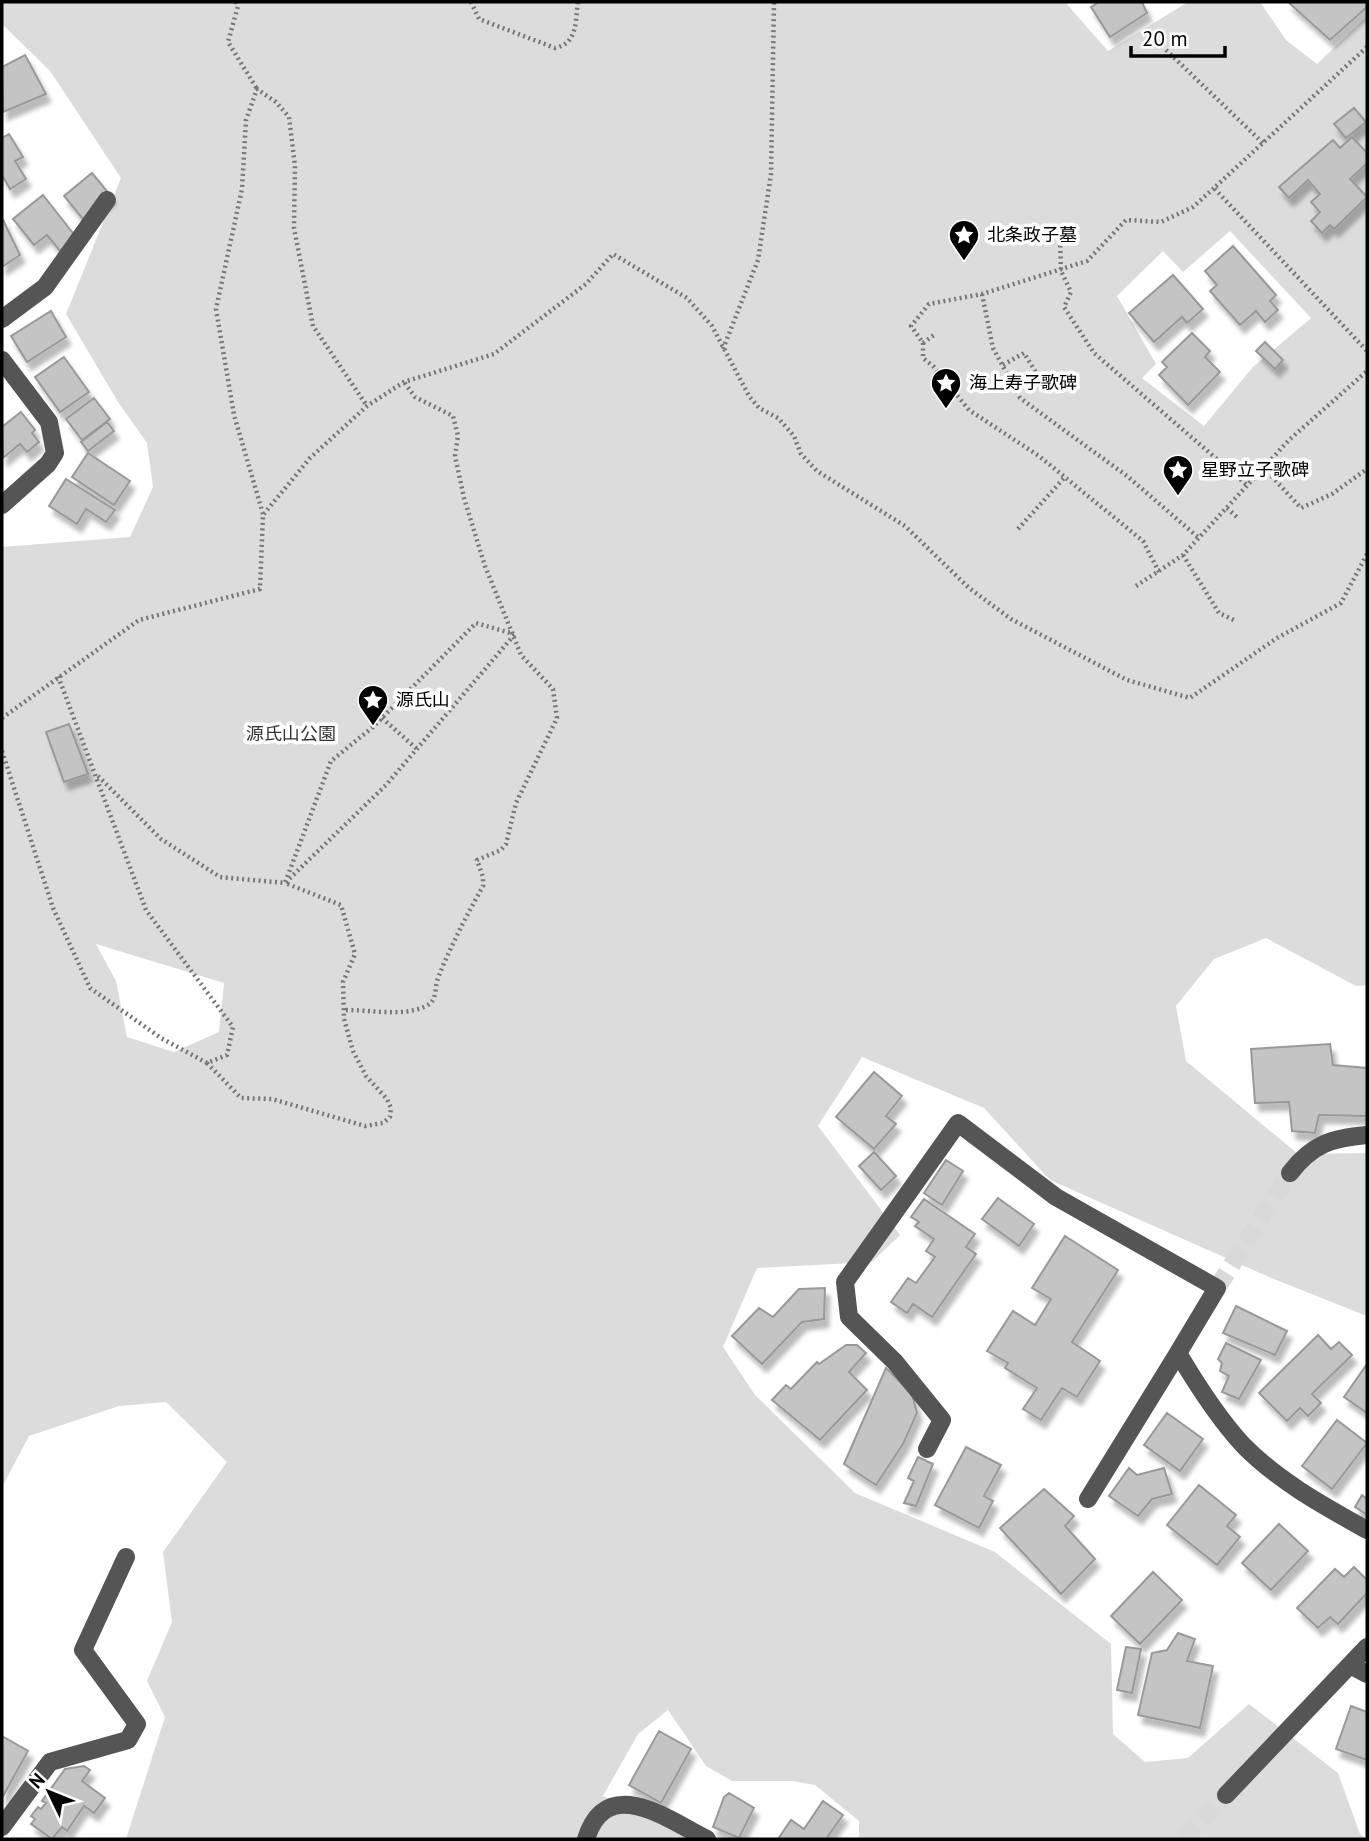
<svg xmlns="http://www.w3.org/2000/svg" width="1369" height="1841" font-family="'PT Sans','Noto Sans JP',sans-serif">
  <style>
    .green { fill: #dcdcdc; fill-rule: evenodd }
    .building { fill: #c4c4c4; stroke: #999; stroke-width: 2; filter: url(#shadow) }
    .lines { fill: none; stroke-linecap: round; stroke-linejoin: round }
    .minor-tunnel { stroke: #d9d9d9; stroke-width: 18; stroke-dasharray: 18 9; stroke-linecap: butt }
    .path { stroke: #777; stroke-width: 4.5; stroke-dasharray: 2 3.5; stroke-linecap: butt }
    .minor { stroke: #555; stroke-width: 18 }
    .labels { text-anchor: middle; stroke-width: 7; stroke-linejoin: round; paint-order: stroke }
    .poi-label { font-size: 18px; fill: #000; stroke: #fff; text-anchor: start }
    .park-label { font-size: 18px; fill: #333; stroke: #fff }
  </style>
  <defs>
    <filter id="shadow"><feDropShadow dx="4.5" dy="8" stdDeviation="2" flood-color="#0004"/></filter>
  </defs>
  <rect width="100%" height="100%" fill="#fff"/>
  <path class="green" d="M2,2H1065L1108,51L1188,2H1260L1286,40L1317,64L1367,16V985L1356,986L1266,938L1214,959L1176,1006L1186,1061L1298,1154L1367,1153V1316L1269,1277L1050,1180L984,1108L862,1057L818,1126L900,1235L872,1262L757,1268L723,1347L755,1395L855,1493L995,1552L1111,1644L1113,1734L1145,1762L1188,1758L1249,1704L1338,1773L1360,1834L1366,1839H859V1821L815,1785L792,1781H732L706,1766L668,1710L638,1734L603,1796L695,1839H126L165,1717L147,1681L172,1622L163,1552L227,1462L166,1402L119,1406L29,1436L2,1487V547L130,537L153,487L147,443L118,402L66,314L121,178L50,71L2,24ZM1230,231L1311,318L1253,367L1204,426L1142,378L1156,364L1117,296L1163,251L1183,272ZM96,944L224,983L219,1032L174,1052L127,1037L116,981Z"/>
  <path class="building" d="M1099,2H1142L1147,13L1110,37L1091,7Z
    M1288,2H1367V7L1330,40Z
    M25,55L46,94L3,112L2,67Z
    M1354,108L1366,122L1346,138L1334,124Z
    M9,134L23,157L15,161L26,179L10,189L2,175V138Z
    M1352,137L1367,153V163L1350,179L1367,197L1334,229L1330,225L1322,233L1311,221L1320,212L1311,202L1320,194L1308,180L1289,198L1279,187L1333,140L1340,148Z
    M92,173L111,196L83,219L64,196Z
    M43,195L76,237L60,251L47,235L34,245L13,219Z
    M2,218L20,255L2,267Z
    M1233,246L1276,295L1270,301L1278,310L1265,322L1256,311L1240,325L1210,291L1217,285L1205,271Z
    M1173,275L1203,309L1187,323L1182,317L1154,342L1129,313Z
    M51,311L66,337L27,362L11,336Z
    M1192,333L1210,351L1205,357L1220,372L1188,405L1159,375L1167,367L1162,362Z
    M1265,342L1283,360L1275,369L1256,351Z
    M64,357L89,392L60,412L35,377Z
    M94,398L110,419L82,440L66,419Z
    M21,412L35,430L32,433L39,442L27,452L20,444L3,458L2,427Z
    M107,422L114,431L88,451L81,442Z
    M88,453L130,481L114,505L72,477Z
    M66,479L115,510L106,522L86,509L77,524L49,506Z
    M69,724L88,774L64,782L46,732Z
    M1330,1044L1333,1065L1367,1068V1116L1319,1115L1315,1133L1292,1131L1289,1102L1255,1103L1251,1049Z
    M874,1072L902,1096L886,1116L896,1124L874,1149L836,1117Z
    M874,1152L896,1176L881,1190L859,1166Z
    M946,1160L963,1171L942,1205L924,1193Z
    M998,1198L1034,1224L1019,1246L982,1219Z
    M924,1199L975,1234L966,1247L976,1254L932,1317L913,1304L907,1313L891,1302L908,1278L916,1283L935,1257L926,1251L934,1239L915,1226L919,1222L911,1217Z
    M1065,1236L1118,1270L1072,1342L1100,1361L1077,1397L1062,1388L1041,1420L1023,1409L1037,1388L1005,1368L1008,1363L987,1351L1013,1311L1035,1325L1051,1299L1032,1288Z
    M825,1288L824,1319L802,1322L762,1364L732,1336L759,1308L773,1317L799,1289Z
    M1236,1306L1287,1331L1275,1355L1223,1333Z
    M1318,1335L1331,1349L1339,1342L1352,1355L1312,1394L1321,1403L1308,1416L1300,1408L1287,1421L1259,1393Z
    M1226,1343L1261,1360L1239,1399L1222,1392L1229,1376L1220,1371L1222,1363L1218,1359Z
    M846,1345H857L866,1353L849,1372L867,1390L820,1440L772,1400L786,1385L791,1389L817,1362L819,1364Z
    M1367,1364V1413L1344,1397Z
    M886,1368L912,1394L917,1413L903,1444L876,1485L844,1464Z
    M1167,1413L1203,1439L1180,1471L1144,1445Z
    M1337,1420L1367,1443L1332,1489L1302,1466Z
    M966,1447L1001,1465L984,1496L993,1501L979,1528L935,1505Z
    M918,1457L933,1464L916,1506L904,1503L914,1481L908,1478Z
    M1129,1468L1137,1475L1164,1468L1172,1494L1152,1499L1138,1516L1109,1496Z
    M1199,1485L1236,1515L1227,1526L1240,1537L1217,1565L1167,1525Z
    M1044,1489L1074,1516L1065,1526L1095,1559L1061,1594L1000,1528Z
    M1362,1495L1367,1499V1515L1355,1507Z
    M1279,1524L1308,1551L1271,1590L1242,1563Z
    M1354,1567L1367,1580V1593L1338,1624L1330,1617L1318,1628L1297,1608L1335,1569L1344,1577Z
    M1153,1572L1182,1600L1140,1644L1111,1616Z
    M1178,1633L1195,1639L1187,1661L1213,1666L1200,1728L1138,1715L1152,1653L1167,1650Z
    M1126,1647L1141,1649L1132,1693L1117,1690Z
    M1351,1706L1367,1712V1760L1336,1749Z
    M659,1731L691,1749L661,1803L629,1785Z
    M2,1736L28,1751L2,1798Z
    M84,1766L90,1770L82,1781L105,1798L94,1813L84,1806L67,1831L62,1827L52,1839L31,1824L35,1819L31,1816L38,1807L41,1809L46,1803L42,1801L65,1769Z
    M729,1793L754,1808L739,1838L713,1827L724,1797Z
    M823,1801L843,1815L826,1839H778L791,1820L804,1829Z"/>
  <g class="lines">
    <path class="minor-tunnel" d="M1217,1288L1290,1173
      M1183,1839L1226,1795"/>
    <path class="path" d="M236,2L238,6L228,42L257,89
      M471,2L479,19L555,48C578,43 575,22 578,2
      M1367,47L1214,188L1367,351
      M1166,50L1264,144
      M1060,240L1061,271L1071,292L1064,307L1094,353L1248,486
      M982,294L993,348L1020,398L1127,476L1199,538
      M923,343L934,335
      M723,349L758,260L771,174L774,2
      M1003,365L1024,353L1037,374
      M1264,468L1301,508L1332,494L1367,469
      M1227,508L1239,519
      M263,514L234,415L216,309L242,189L246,120L257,89L276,102L289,117L295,166L294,228L313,326L367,406
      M1018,529L1064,478
      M1183,555L1219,613L1236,621
      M1159,572L1143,541L1039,456L969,410L934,367L923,358V343L911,326L929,304L982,294L1087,261L1126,220L1161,222L1193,207L1214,188
      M1136,586L1183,555L1289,440L1367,371
      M2,718L139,620L260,589L263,515L310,458L367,406L404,382L494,354L586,284L613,254L687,298L712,326L749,396L759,408L778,418L794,436L801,454L817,471L905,526L969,588L1011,619L1127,680L1190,698L1277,638L1341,603L1367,554
      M382,718L417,749
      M2,751L53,908L90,988L161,1038L207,1063L227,1055L233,1027L146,910L58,676
      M98,776L161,839L220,877L285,883L331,761L373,727L476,623L514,634
      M346,1010C370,1010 404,1017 426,1006C438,1000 434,989 438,978C450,947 467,915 483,886V877L477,860L501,850L506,844L516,803L557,718L553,689L521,655L485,566L464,498L455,456L458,436L453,416L415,397L404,382
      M207,1063L241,1098L272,1099L365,1126L383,1123L390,1117L391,1108L387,1099L366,1076L353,1051L344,1019L343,982L355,954L341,905L285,883L386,785L515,634"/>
    <path class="minor" d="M2,319L45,287L107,200
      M2,360L49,422L55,453L48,464L2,505
      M1290,1173C1312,1144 1332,1138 1367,1135
      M927,1449L942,1420L895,1362L849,1317L845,1282L958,1123L1056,1197L1217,1288L1178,1353C1197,1385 1218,1418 1243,1445C1278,1481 1324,1506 1367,1530
      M1088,1499L1178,1353
      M1350,1665L1367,1674
      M1226,1795L1367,1647
      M2,1827L50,1762L128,1740L137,1724L83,1650L126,1557
      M586,1839C607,1773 667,1819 707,1839"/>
  </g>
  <defs>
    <g id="sight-pin" transform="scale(1.575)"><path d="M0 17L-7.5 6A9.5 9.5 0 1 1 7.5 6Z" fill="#000" stroke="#fff"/><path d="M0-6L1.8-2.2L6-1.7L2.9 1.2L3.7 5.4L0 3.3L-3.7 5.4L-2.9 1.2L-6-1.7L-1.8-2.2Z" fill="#fff"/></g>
  </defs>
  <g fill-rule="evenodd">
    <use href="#sight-pin" x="964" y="235"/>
    <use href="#sight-pin" x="946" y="383"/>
    <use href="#sight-pin" x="1178" y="470"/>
    <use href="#sight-pin" x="373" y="700"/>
  </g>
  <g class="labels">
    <g class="poi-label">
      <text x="987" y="241">北条政子墓</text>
      <text x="969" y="389">海上寿子歌碑</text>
      <text x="1201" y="476">星野立子歌碑</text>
      <text x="396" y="706">源氏山</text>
    </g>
    <g class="park-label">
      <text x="291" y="740">源氏山公園</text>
    </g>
  </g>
  <rect width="1369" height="1841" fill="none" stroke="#000000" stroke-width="7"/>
  <g transform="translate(49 1792) rotate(313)" stroke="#ffffff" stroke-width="5" paint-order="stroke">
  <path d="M0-5L12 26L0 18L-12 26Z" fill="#000000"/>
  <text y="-10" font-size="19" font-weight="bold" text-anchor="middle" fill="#000000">N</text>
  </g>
  <path d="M1131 46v10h94v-10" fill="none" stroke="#000000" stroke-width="3.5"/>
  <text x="1142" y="46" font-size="21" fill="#000000" stroke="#ffffff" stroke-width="5" paint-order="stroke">20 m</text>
</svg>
